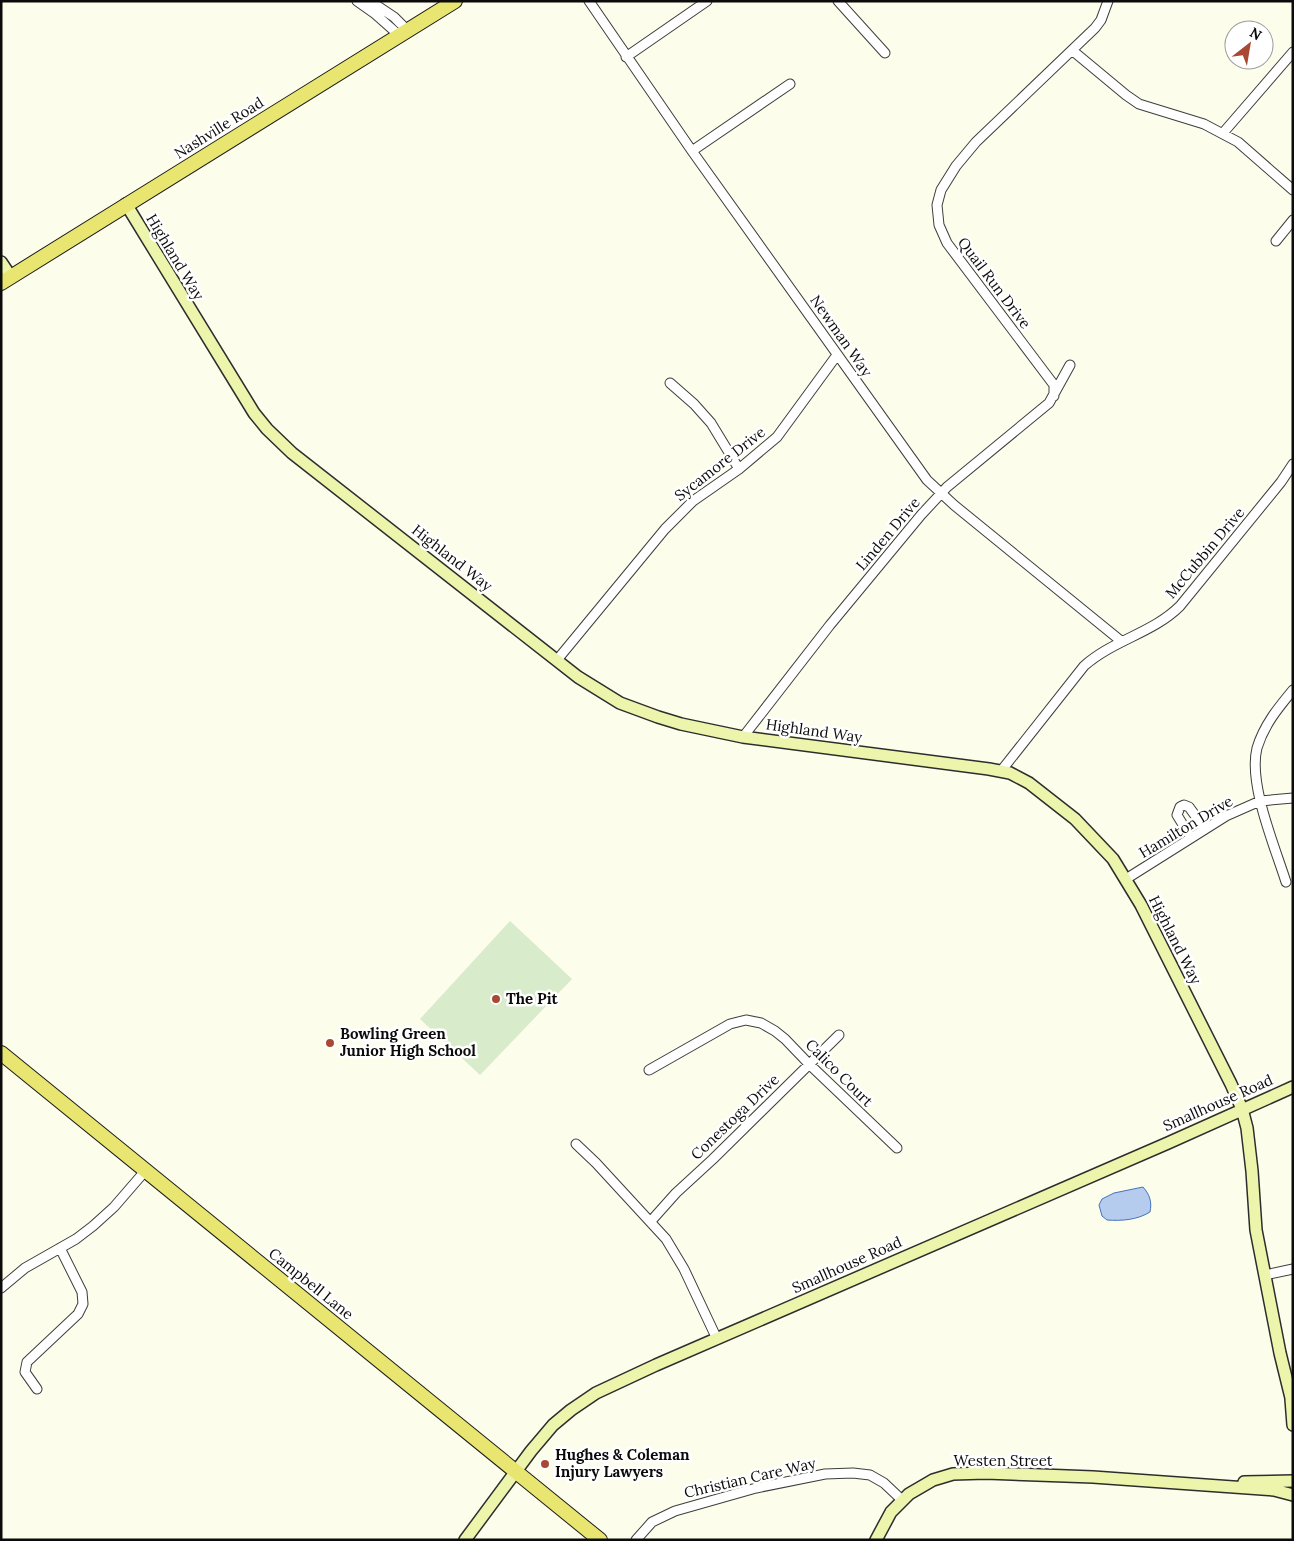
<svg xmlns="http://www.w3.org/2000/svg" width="1294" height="1541" font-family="Lora,serif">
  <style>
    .pitch { fill: #d8ebca }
    .water { fill: #b5ccee; stroke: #4572bc }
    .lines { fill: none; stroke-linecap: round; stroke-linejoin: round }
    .street-casing { stroke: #3e3e3e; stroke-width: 11 }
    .secondary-casing { stroke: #2d2d2d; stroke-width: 14 }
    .primary-casing { stroke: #1c1c1c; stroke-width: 16 }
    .street { stroke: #fff; stroke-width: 9 }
    .secondary { stroke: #edf5ad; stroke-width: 11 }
    .primary { stroke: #e8e570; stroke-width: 14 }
    .poi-dot { fill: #a94934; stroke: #fff; stroke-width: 2 }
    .labels { text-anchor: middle; stroke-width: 5; stroke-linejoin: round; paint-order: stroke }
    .street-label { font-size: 15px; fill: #0b0b0b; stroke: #fff }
    .poi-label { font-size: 15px; font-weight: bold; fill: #0b0b0b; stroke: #fff; text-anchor: start }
  </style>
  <rect width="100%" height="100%" fill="#fcfdeb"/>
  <path class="pitch" d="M510,921L572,979L480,1075L420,1019Z"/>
  <path class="water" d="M1143,1187C1150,1195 1152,1202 1150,1212C1137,1220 1122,1221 1107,1220L1102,1216L1099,1205L1102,1199L1114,1193Z"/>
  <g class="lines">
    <g class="street-casing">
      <path id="street" d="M357,1L374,13L400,36
        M370,1L394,17L408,31
        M589,1L692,151L927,480L954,505L1121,641
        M838,1L885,53
        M1073,51L1126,95L1139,104L1204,124L1238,142L1293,190
        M626,57L707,1
        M1223,133L1293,52
        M692,151L790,84
        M1276,241L1293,220
        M670,383L694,404L711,423L739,469
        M1054,396V385L947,243L939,225L937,205L941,190L956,166L976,142L1095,28L1101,20L1108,1
        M557,660L665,529L693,501L739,469L777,437L837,355
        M743,737L830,625L921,515L947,487L1049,403L1070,365
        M1001,771L1084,666C1113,640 1153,633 1180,606L1281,482L1293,464
        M1191,838L1177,815L1180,807L1184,805L1189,807L1205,829
        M1126,879L1226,816L1260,801L1293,798
        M1286,882C1275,847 1248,784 1257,748C1264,725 1278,708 1293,690
        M649,1070L730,1024L746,1020L761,1023L775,1031L785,1039L809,1064L897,1148
        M576,1144L596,1163L666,1239L684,1269L717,1339
        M651,1221L676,1193L713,1159L839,1035
        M1265,1275L1293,1269
        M1,1288L25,1268L76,1239L93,1226L114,1207L146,1170
        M37,1389L25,1372L27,1362L78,1314L83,1304L82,1292L60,1248
        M636,1540L652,1522L675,1511L756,1488L825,1474L853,1473L870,1475L884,1483L902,1500"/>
    </g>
    <g class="secondary-casing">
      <path id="secondary" d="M126,204L254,413L267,429L292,453L578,677L620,703L658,717L681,724L743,737L989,769L1010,773L1029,783L1075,819L1113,859L1141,905L1231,1084L1242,1109L1247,1128L1252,1171L1256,1230L1280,1353L1293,1406
        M1,262L11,277
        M1291,1399L1293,1425
        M1244,1482L1293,1481
        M465,1540L531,1451L553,1425L571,1410L596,1393L656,1365L1168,1143L1293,1087
        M876,1540L891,1512L909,1494L933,1480L953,1474L986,1473L1093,1477L1274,1490L1293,1495"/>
    </g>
    <g class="primary-casing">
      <path id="primary" d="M1,283L455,1
        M1,1053L600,1540"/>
    </g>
    <use href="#street" class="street"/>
    <use href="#secondary" class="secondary"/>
    <use href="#primary" class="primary"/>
  </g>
  <g class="poi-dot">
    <circle cx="496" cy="999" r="5"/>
    <circle cx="330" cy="1043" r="5"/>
    <circle cx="545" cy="1464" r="5"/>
  </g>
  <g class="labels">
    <g class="street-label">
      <text transform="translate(219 128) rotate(-32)" y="5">Nashville Road</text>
      <text transform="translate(175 257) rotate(59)" y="5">Highland Way</text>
      <text transform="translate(994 283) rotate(53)" y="5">Quail Run Drive</text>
      <text transform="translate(841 336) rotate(55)" y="5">Newman Way</text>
      <text transform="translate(720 464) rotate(-38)" y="5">Sycamore Drive</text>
      <text transform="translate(888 534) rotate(-50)" y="5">Linden Drive</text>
      <text transform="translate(1205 553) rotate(-50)" y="5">McCubbin Drive</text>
      <text transform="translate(452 558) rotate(38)" y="5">Highland Way</text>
      <text transform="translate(814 731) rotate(8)" y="5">Highland Way</text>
      <text transform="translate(1186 827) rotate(-31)" y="5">Hamilton Drive</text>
      <text transform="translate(1175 940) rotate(63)" y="5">Highland Way</text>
      <text transform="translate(839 1073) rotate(45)" y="5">Calico Court</text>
      <text transform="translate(1218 1103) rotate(-24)" y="5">Smallhouse Road</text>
      <text transform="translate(735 1117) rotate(-44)" y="5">Conestoga Drive</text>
      <text transform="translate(847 1265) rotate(-24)" y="5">Smallhouse Road</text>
      <text transform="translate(311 1284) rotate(39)" y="5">Campbell Lane</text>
      <text x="1003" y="1466">Westen Street</text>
      <text transform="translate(750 1478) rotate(-13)" y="5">Christian Care Way</text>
    </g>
    <g class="poi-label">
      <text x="506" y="1004">The Pit</text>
      <text x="340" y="1039">Bowling Green<tspan x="340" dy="17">Junior High School</tspan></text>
      <text x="555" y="1460">Hughes &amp; Coleman<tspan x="555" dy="17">Injury Lawyers</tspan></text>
    </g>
  </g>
  <rect width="1294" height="1541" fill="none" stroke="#0b0b0b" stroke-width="5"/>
  <g transform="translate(1249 45) rotate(31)"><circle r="24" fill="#ffffff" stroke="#9d9d9d"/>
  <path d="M0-4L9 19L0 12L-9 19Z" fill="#a94934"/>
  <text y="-8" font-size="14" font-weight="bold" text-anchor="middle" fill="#0b0b0b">N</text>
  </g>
</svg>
